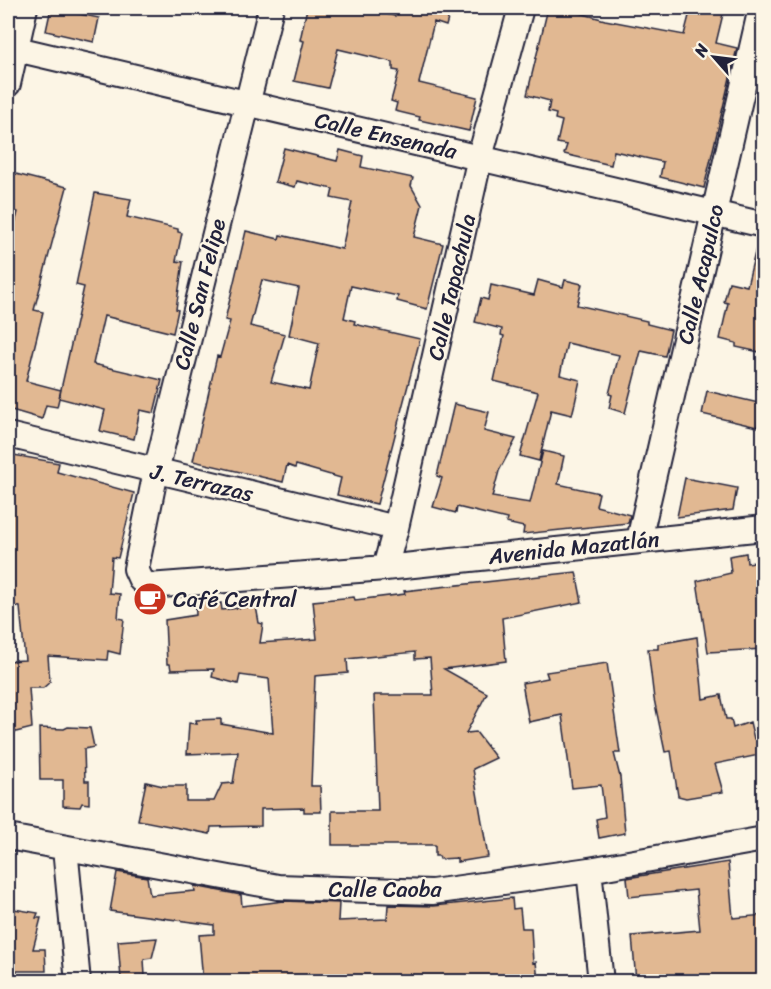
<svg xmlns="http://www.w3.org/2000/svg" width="771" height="989" font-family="Sriracha,sans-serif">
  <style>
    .building { fill: #e1b892; stroke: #22223b; stroke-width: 1.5; fill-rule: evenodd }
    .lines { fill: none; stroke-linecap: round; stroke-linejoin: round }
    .minor-casing { stroke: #22223b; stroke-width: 28 }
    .minor { stroke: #fcf5e5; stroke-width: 24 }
    .labels { text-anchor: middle; stroke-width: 4.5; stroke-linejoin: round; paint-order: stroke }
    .street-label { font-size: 22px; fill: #22223b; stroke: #fcf5e5 }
    .poi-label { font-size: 22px; fill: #22223b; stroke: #fcf5e5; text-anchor: start }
  </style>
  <rect width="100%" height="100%" fill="#fcf5e5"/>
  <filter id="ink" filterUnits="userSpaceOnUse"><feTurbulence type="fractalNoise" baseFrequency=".0167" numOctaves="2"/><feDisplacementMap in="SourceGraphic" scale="12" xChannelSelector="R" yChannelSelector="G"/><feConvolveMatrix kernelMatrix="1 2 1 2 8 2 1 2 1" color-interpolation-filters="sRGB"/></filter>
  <g filter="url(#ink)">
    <path class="building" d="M51,8L99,18L94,42L46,31Z
      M307,8H360L395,16L396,8H451L446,26L434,22L419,83L477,97L469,131L419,120L420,117L395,111L397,103L391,101L399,71L393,70V62L338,49L328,88L294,81L304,41L300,40Z
      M548,8H562L605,20L684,35L691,8L723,14L716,43L737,48L704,188L660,177L663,162L614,151L611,165L564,154L567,145L557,143L562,121L555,119L556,114L548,112L550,101L527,95Z
      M284,148L337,161L340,150L363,156L361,167L413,178L411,186L422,205L414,237L443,244L427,309L397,301L398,296L351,286L344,318L355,321L354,324L420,339L377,504L337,495L341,478L296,465L295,468L287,465L283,482L193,461L217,356L220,357L230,321L225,320L246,231L279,239L280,235L342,249L352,202L331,198L333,189L297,181L295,187L275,182ZM262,280L299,288L289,335L319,343L309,390L271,382L285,334L250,326Z
      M12,173L67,187L34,310L43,312L26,381L61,390L57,407L46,405L42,419L8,409V250L18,212L8,210Z
      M95,193L131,199L127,217L178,229V232L182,233L176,261L183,262L176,309L178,310L173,333L104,316L93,364L162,380L154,413L140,410L134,439L100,431L105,410L59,398L84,287L76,285Z
      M757,244H764V353L736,347V343L720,339L728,303L724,302L729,282L747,286Z
      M538,280L563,287L565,280L582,284L577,305L647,321V324L671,330L665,356L641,351L625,413L609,408L612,395L609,394L619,355L567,343L560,375L580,380L575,403L572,415L551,410L539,461L520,456L538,392L494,381L504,336L501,335L502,329L475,322L481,298L488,300L491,285L534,295Z
      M707,391L763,404L757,427L702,414Z
      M454,404L489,412L484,431L516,439L499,471L492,497L530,503L543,451L564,456L558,484L599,493L596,506L630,515L628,523L523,534L524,527L506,523L507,519L457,507L456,513L433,507L442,478L437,476Z
      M8,454L59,463L57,472L134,493L118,558L112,557L109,593L120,594L118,618L124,619L120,654L108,651L107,660L48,656L50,682L43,688H29L32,728L8,734V661L25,660L20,607L8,606Z
      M685,478L737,488L733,510L677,517Z
      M746,553L747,563L764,561V649L708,652L697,581L731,573L729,556Z
      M576,572L582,602L502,618L506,661L444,669L487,693L466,733L476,732L496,758L473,769L488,857L457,862V858L440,859L439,856H435V845H332V811H378L374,695H433L430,658L415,659V652L347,659L348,673L315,676L311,786H320L321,812H304V808L261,809V826L211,827L210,834L138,820L146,782L163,786H186V801H214L222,784L233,783L238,752L187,754L189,723L197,724L196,720L221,719V724L273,733L269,679L240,675L238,684L212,677L214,669L171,670L170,664H167L165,620L196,615L195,597L212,595L213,605L221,603L222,610L256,606L259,623L263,624L260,643L317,639L313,601L354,597L355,600L364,599L405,594L404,591Z
      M697,637L703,699L721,695L726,719H731L733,728L750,722L754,739L764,738V754L715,764L723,792L686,798L678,796L671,751L665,752L654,699L648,649H658V644Z
      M607,663L620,753H614L620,777L625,833L599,838L596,819L605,817L601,785L572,788L562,715L529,722L522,683L548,678L546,672Z
      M68,727L90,728L94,747L84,749L85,781H89V804L82,803L80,807L63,806V780H40L39,728L64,729Z
      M728,862L733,918L764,915V981H636L632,936L700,930L696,890L629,897L627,878Z
      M117,872L147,877L150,895L195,891L194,886L241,895L242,906L284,901L339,903L338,921L387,919L388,905L434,906L512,898L513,909L520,908L522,928H531L533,963L536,962L538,981H203L199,935L214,934V925L110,911Z
      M8,908L38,913L36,918H41L33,949H45L46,971H8Z
      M157,938L152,958L144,959L145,976L121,979L118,941Z"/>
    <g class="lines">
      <g class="minor-casing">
        <path id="minor" d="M271,8L156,471L136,569L141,580L149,586L385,568L764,528
          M8,47L764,225
          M8,84L25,8
          M8,435L396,528
          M639,540L761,8
          M385,568L396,528L480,157L521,8
          M8,837L278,887L432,892L589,870L764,839
          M65,848L78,982
          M589,870L601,982"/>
      </g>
      <use href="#minor" class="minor"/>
    </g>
  </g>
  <defs>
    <g id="cafe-disc" transform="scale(1.725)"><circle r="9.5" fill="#c8321e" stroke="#fcf5e5"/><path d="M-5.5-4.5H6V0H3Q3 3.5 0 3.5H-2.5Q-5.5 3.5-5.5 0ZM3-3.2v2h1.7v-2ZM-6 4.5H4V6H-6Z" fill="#fff"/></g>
  </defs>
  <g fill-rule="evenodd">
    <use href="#cafe-disc" x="150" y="599"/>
  </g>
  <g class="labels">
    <g class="street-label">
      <text transform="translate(386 135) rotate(13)" y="8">Calle Ensenada</text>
      <text transform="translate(700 274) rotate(-77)" y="8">Calle Acapulco</text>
      <text transform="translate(451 287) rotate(-77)" y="8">Calle Tapachula</text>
      <text transform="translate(199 294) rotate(-76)" y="8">Calle San Felipe</text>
      <text transform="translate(202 482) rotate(13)" y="8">J. Terrazas</text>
      <text transform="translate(574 547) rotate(-6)" y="8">Avenida Mazatlán</text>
      <text x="385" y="897">Calle Caoba</text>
    </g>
    <g class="poi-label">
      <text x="173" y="607">Café Central</text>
    </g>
  </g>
  <rect width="771" height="989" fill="none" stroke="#fcf5e5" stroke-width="30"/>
  <rect x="15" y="15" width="741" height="959" fill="none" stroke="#22223b" stroke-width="2" filter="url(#ink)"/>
  <g transform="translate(714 57) rotate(298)" stroke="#fcf5e5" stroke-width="4.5" paint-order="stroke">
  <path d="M0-4.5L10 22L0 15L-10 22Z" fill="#22223b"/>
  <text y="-9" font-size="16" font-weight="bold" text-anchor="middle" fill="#22223b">N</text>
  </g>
</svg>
